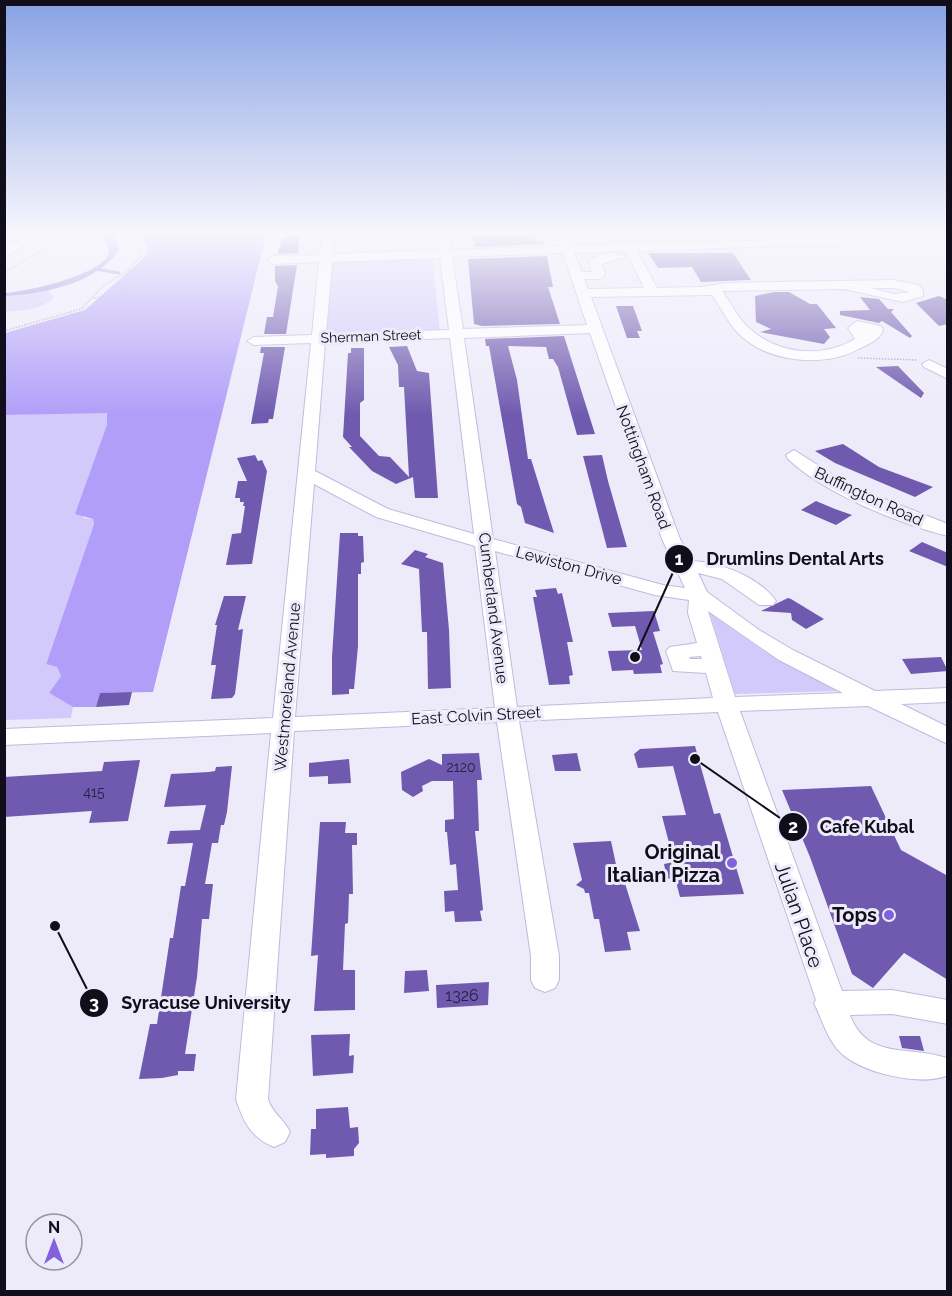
<svg xmlns="http://www.w3.org/2000/svg" width="952" height="1296" font-family="Raleway,sans-serif">
  <style>
    .green { fill: #d2cafa }
    .forest { fill: #b09ef8 }
    .water { fill: #9784dc }
    .lines { fill: none; stroke-linecap: round; stroke-linejoin: round }
    .stream { stroke: #9784dc; stroke-width: 3 }
    .building { fill: #6f5aaf }
    .minor-casing { stroke: #bfbadc; stroke-width: 2 }
    .path { stroke: #a8a6b4; stroke-width: 1.5; stroke-dasharray: 1.5 1.5; stroke-linecap: butt }
    .minor { fill: #fff; fill-rule: evenodd }
    .poi-dot { fill: #8361dc; stroke: #edebfa; stroke-width: 2 }
    .labels { text-anchor: middle; stroke-width: 6; stroke-linejoin: round; paint-order: stroke }
    .far-street-label { font-size: 14px; fill: #100e1a; stroke: #edebfa }
    .number-label { font-size: 14px; fill: #28213f }
    .street-label { font-size: 16px; fill: #100e1a; stroke: #edebfa }
    .near-number-label { font-size: 16px; fill: #28213f }
    .near-poi-label { font-size: 20px; font-weight: bold; fill: #100e1a; stroke: #edebfa; text-anchor: end }
    .near-street-label { font-size: 20px; fill: #100e1a; stroke: #edebfa }
    .leader { fill: none; stroke: #100e1a; stroke-width: 2 }
    .callout-dot { fill: #100e1a; stroke: #edebfa; stroke-width: 2 }
    .mark-label { font-size: 18px; text-anchor: middle; font-weight: bold; fill: #fff }
    .callout-label { font-size: 18px; text-anchor: middle; font-weight: bold; fill: #100e1a; stroke: #edebfa; stroke-width: 6; stroke-linejoin: round; paint-order: stroke }
  </style>
  <rect width="100%" height="100%" fill="#edebfa"/>
  <path class="green" d="M432,257L440,331L325,335L331,260Z
    M48,290L54,298C41,309 21,312 4,311V296Z
    M107,412V425L83,518L93,519L94,524L46,663L57,667L61,676L49,693L73,707L71,718L5,720L4,415Z
    M710,613L767,653L837,691L735,694Z"/>
  <path class="forest" d="M142,235H266L153,692L100,693L96,707H73L49,693L61,676L57,667L46,664L94,524L93,519L75,514L107,425V413L5,415V333L85,310L145,257L148,248Z"/>
  <path class="water" d="M102,235H114L119,250C96,284 43,294 5,296V293C24,292 105,275 109,252C110,247 104,239 102,235Z"/>
  <g class="lines">
    <path class="stream" d="M96,269L119,273"/>
  </g>
  <path class="building" d="M287,235H299L298,253L277,254L282,239L287,238Z
    M471,235H540L532,239L545,242V244L475,247Z
    M648,253H733L751,280L701,282L692,267L658,268Z
    M547,256L553,287H548L560,324L482,326L474,324L468,259Z
    M297,265L286,334H264L267,317H273L278,286L275,281V266Z
    M774,292H789L810,304H817L836,328L824,329L830,337L824,344L760,332L771,329L756,322L755,296Z
    M939,296L948,300V324L939,326L916,303Z
    M860,297L879,299L888,309H894L891,312L912,336L910,338L882,321L879,323L840,315V311L870,310Z
    M616,306H633L642,331H637L640,338H627Z
    M564,336L595,434L577,435L558,367L553,359H549L546,347L508,346L517,380L528,459H531L554,533L525,523L521,507L517,504L489,346H486L485,339Z
    M407,346L417,371L429,373L438,498H415L413,477L396,484L372,471L349,447H352L343,437L348,353H351V348H364V400L360,403V436L379,456L390,457L409,477L404,387H399L398,365L389,347Z
    M261,347H285L273,419H269L268,423L251,424L264,353H260Z
    M898,366L924,393L921,398L876,367Z
    M843,444L879,467L933,487L915,497L835,463L815,451Z
    M255,455L258,461L262,460L267,471L252,564L226,565L232,534L241,533L245,506H243L244,502H240V498H235L238,481H247L237,458Z
    M602,455L608,481L627,547L607,548L583,456Z
    M816,501L835,509L852,515L836,525L801,510Z
    M340,533H358V536H363L364,562L361,563V574H358V646L354,689H349V694L332,695V657Z
    M922,542L948,553V567L909,551Z
    M415,550L428,554L425,557L443,563L449,630L451,688L428,689L427,632H422L419,569L401,564Z
    M556,588L558,594L562,593L573,642H567L573,675L569,676L570,684L549,685L533,597H537L535,590Z
    M224,596H246L238,630L243,629L239,662L235,694L232,698L211,699L216,665H211L217,625H215Z
    M788,598L791,599L824,619L806,629L792,620L791,613L761,611Z
    M654,611L660,631L653,632L663,664L660,665L662,673L634,674L633,670L612,671L608,651L642,650L635,626L612,627L608,613Z
    M941,657L948,671L911,674L902,659Z
    M132,692L129,705L96,707L100,693Z
    M695,746L714,814L720,813L744,894L680,897L675,878L667,879L664,864L674,862L662,816L686,815L673,766L638,768L634,754L640,749Z
    M479,753L482,780H477L479,831H475L483,910L480,911L482,921L455,922L454,911L445,912L444,891L458,890L456,864L450,865L447,832H445V820L454,819L453,781H432L422,786L423,791L413,797L402,790L401,772L429,759L442,765V754Z
    M577,753L581,771H555L552,755Z
    M349,759L351,783L328,784V776L309,777V763Z
    M140,760L128,821L89,823L92,811L4,817V777L102,771L104,762Z
    M232,766L227,812L224,825H221L218,843H212L205,884H213L209,919H202L197,977L185,1054H196L194,1071H178V1075L162,1078L139,1079L150,1024H157L170,938H173L181,886H185L193,843L167,844L170,831L200,830L206,805L164,807L171,774L209,772L215,771L216,767Z
    M871,786L901,850L948,876V980L904,953L873,988L852,974L810,857L782,790Z
    M320,822H346L345,833H357V845H352L353,894H349L348,923L345,924L343,970H355V1010L314,1011L318,955L311,956Z
    M611,841L618,874H622L640,931L627,932L631,950L605,952L599,919H594L589,893H585L584,889L576,885L582,880L573,843Z
    M427,970L429,991L404,993L405,971Z
    M489,982L488,1005L437,1008L436,985Z
    M350,1034L349,1056L354,1055L353,1073L313,1076L311,1035Z
    M899,1036H920L924,1051L902,1048Z
    M348,1107L350,1128L358,1127L359,1143L354,1149V1156L326,1158V1154L310,1155L311,1129H316V1109Z"/>
  <g class="lines">
    <g class="minor-casing">
      <path id="minor" d="M29,235H43L4,257V248Z
        M322,235H334L332,254L439,250L437,235H449L451,250L560,246L556,235H568L572,246L615,244L616,240L631,244L948,235V240L637,251L657,288L700,287L727,283L894,280L918,285L923,290V296L903,302L844,289L722,291C732,304 738,319 750,329C779,355 823,358 855,339L848,328L857,321L881,326L883,329C881,340 868,344 859,349C824,368 767,363 738,333C727,322 721,307 712,295L591,297L680,539L692,561C720,562 759,577 776,601L773,605H759L722,579L698,573L707,592L759,630L793,650L875,691L948,688V702L901,704L948,727V744L868,706L740,711L842,991L892,990L948,1000V1024L892,1014L850,1015C867,1061 910,1045 946,1058V1076C919,1086 861,1073 840,1052C827,1039 822,1019 814,1003L816,1000L718,712L519,721L559,956V980L555,988L545,992L535,988L531,980V956L497,722L294,731L268,1099C272,1113 284,1119 290,1132L285,1142L274,1147C251,1138 243,1121 236,1099L271,733L4,745V729L273,718L311,343L254,345L247,341L254,337L312,335L319,262L273,264L267,260L273,256L320,255ZM626,251L644,288L588,289L584,279H599L605,275L602,264L625,257C615,249 598,254 589,262L592,272H582L574,253ZM563,253L587,325L463,329L452,257ZM440,258L449,330L326,334L332,262ZM871,288H894L910,292L894,294ZM590,333L662,539L685,588L663,585L493,539L464,338ZM450,338L474,534L388,509L315,471L325,343ZM314,484L376,517L475,546L495,708L295,717ZM495,551L655,595L689,600L688,613L697,643L670,647L666,651L673,671L706,673L713,698L517,707ZM708,611L779,660L843,693L735,697ZM701,656L702,659H690L689,657Z
        M929,360L948,369V379L924,367L922,364Z
        M794,450L849,485L948,524V536C899,524 824,493 788,459L786,455Z"/>
    </g>
    <path class="path" d="M4,272L37,254L54,235
      M94,298L115,296L138,282L141,279L139,274L129,268
      M70,314L94,317L122,329
      M4,331L81,309L103,286L126,272L141,256V239L137,235
      M858,358L917,360"/>
    <use href="#minor" class="minor"/>
  </g>
  <linearGradient id="sky" x2="0" y2="1"><stop stop-color="#87a1e3"/><stop offset="0.56" stop-color="#f7f6fd"/><stop offset="1" stop-color="#f7f6fd" stop-opacity="0"/></linearGradient>
  <rect width="952" height="416" fill="url(#sky)"/>
  <g class="poi-dot">
    <circle cx="732" cy="863" r="6"/>
    <circle cx="889" cy="915" r="6"/>
  </g>
  <g class="labels">
    <g class="far-street-label">
      <text transform="translate(371 336) rotate(-2)" y="5">Sherman Street</text>
    </g>
    <g class="number-label">
      <text x="461" y="772">2120</text>
      <text x="94" y="797">415</text>
    </g>
    <g class="street-label">
      <text transform="translate(644 467) rotate(70)" y="6">Nottingham Road</text>
      <text transform="translate(869 496) rotate(25)" y="6">Buffington Road</text>
      <text transform="translate(569 565) rotate(15)" y="6">Lewiston Drive</text>
      <text transform="translate(494 608) rotate(83)" y="6">Cumberland Avenue</text>
      <text transform="translate(287 687) rotate(-85)" y="6">Westmoreland Avenue</text>
      <text transform="translate(476 715) rotate(-3)" y="6">East Colvin Street</text>
    </g>
    <g class="near-number-label">
      <text x="462" y="1001">1326</text>
    </g>
    <g class="near-poi-label">
      <text x="720" y="859">Original<tspan x="720" dy="23">Italian Pizza</tspan></text>
      <text x="877" y="922">Tops</text>
    </g>
    <g class="near-street-label">
      <text transform="translate(799 915) rotate(71)" y="7">Julian Place</text>
    </g>
  </g>
  <path class="leader" d="M635 657L679 559M695 759L793 827M55 926L94 1003"/>
  <g class="callout-dot">
    <circle cx="635" cy="657" r="6"/>
    <circle cx="695" cy="759" r="6"/>
    <circle cx="55" cy="926" r="6"/>
    <circle cx="679" cy="559" r="15"/>
    <circle cx="793" cy="827" r="15"/>
    <circle cx="94" cy="1003" r="15"/>
  </g>
  <g class="mark-label">
    <text x="679" y="565">1</text>
    <text x="793" y="833">2</text>
    <text x="94" y="1009">3</text>
  </g>
  <g class="callout-label">
    <text x="795" y="565">Drumlins Dental Arts</text>
    <text x="867" y="833">Cafe Kubal</text>
    <text x="206" y="1009">Syracuse University</text>
  </g>
  <rect width="952" height="1296" fill="none" stroke="#100e1a" stroke-width="12"/>
  <g transform="translate(54 1242)"><circle r="28" fill="#edebfa" stroke="#9593a0" stroke-width="1.5"/>
  <path d="M0-4.5L10 22L0 15L-10 22Z" fill="#8361dc"/>
  <text y="-9" font-size="16" font-weight="bold" text-anchor="middle" fill="#100e1a">N</text>
  </g>
</svg>
